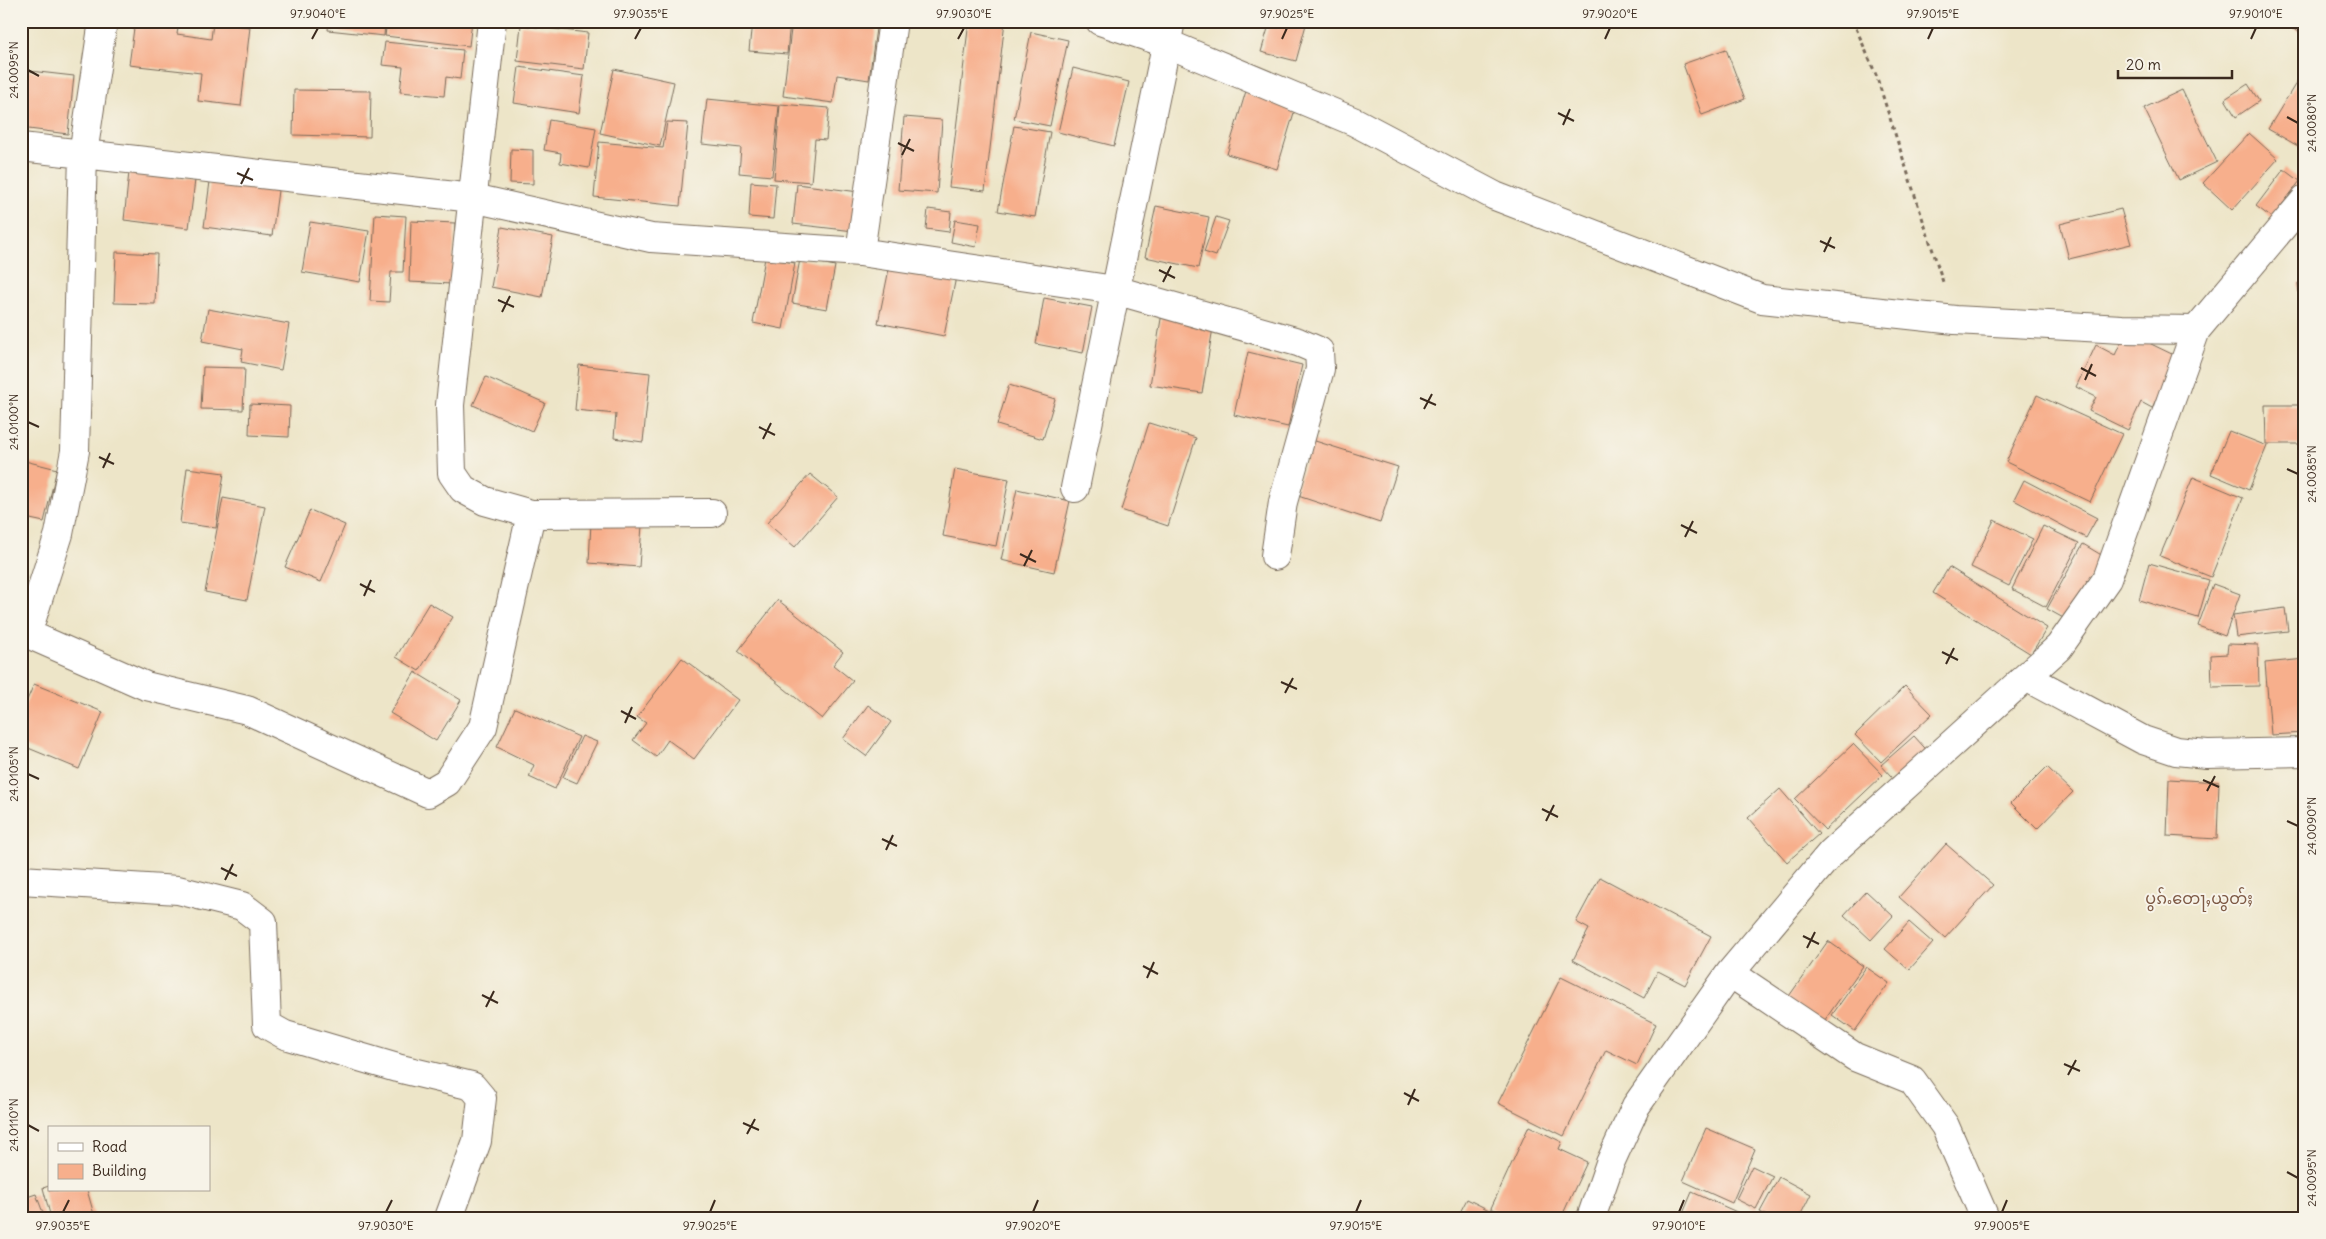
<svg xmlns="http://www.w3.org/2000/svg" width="2326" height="1239" font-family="Delius,'Noto Sans Myanmar',sans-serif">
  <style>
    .building { fill: #f7af8c }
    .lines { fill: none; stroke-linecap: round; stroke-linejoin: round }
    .street-casing { stroke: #796b5a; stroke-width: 30 }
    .path { stroke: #796b5a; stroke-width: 3; stroke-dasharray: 4 4; stroke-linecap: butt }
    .street { stroke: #fff; stroke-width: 28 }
    .ticks { fill: none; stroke: #3b2a1e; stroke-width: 2 }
    .labels { text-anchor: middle; stroke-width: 4; stroke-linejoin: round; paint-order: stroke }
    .neighbourhood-label { font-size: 16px; fill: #7d5944; stroke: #f7f3e8 }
    .neatline { fill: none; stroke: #3b2a1e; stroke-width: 2 }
    .ticks-label { font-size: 12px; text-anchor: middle; fill: #3b2a1e }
  </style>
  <rect width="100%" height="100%" fill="#f7f3e8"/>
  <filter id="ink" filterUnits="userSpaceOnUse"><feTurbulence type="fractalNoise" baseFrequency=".02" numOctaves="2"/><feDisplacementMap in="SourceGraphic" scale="10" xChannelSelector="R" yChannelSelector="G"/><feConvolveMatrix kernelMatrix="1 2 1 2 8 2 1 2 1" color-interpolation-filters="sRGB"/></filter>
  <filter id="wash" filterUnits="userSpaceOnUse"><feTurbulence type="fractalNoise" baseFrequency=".0096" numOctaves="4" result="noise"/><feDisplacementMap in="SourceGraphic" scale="20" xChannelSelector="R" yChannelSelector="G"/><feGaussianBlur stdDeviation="1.12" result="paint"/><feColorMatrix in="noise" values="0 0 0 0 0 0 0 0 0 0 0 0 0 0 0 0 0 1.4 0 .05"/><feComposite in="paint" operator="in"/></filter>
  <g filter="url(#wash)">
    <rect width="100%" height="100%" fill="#ede5c8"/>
    <g id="blocks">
      <path class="building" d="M135,21H179L177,34L211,39L213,23L250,27L241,106L198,101L201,73L129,65Z
        M259,21H287V25Z
        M329,21H385L384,36L328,30Z
        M387,21H472L469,46L385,36Z
        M752,21H790L787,54L749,51Z
        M792,21H877L869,80L837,75L833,103L783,96Z
        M939,21H967V26L939,24Z
        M969,21H1005L985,191L949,187Z
        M1280,21H1307L1296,61L1261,52L1269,25L1279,28Z
        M2290,21H2305V34L2288,27Z
        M521,25L588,33L584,69L517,61Z
        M1031,32L1068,40L1050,126L1014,119Z
        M385,42L463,50L460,79L446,77L444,96L400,92L403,67L382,65Z
        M1726,49L1745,99L1702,115L1683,64Z
        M2305,51V150L2268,129L2304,70L2297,65Z
        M519,67L584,76L579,113L514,103Z
        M1073,68L1129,82L1114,146L1058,132Z
        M614,69L674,82L660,146L600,133Z
        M21,70L74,76L68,134L21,128Z
        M2248,84L2259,101L2236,117L2225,99Z
        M294,90L371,91L370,137L293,135Z
        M2182,90L2217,162L2179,180L2144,108Z
        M1246,91L1296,106L1277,169L1227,154Z
        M707,99L779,106L772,176L739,173L741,148L702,144Z
        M780,104L829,108L826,140L815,139L811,182L774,179Z
        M904,117L942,120L937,193L898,190Z
        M549,120L596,128L589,168L560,163L561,153L544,150Z
        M667,122L688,123L680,206L594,197L599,142L663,148Z
        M1014,126L1050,132L1035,217L998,211Z
        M2249,133L2278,159L2232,210L2203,183Z
        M511,149L533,150V184L510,183Z
        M2284,169L2300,181L2272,218L2256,206Z
        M129,172L195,180L189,228L124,220Z
        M211,174L279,183L272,236L204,227Z
        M751,182L776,184L773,219L749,217Z
        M797,184L859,192L854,231L793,224Z
        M1156,206L1209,217L1198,268L1145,257Z
        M928,209L951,212L949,232L926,229Z
        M2121,209L2131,244L2069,259L2060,224Z
        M375,214L406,216L403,272H391L389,302L370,301Z
        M1216,217L1229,221L1216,256L1204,252Z
        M955,220L980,224L976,247L951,242Z
        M411,221L455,223L452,284L409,282Z
        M310,222L369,231L360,282L302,272Z
        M502,227L553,237L542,297L491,287Z
        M116,252L157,254L155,304L114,303Z
        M765,258L795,263L783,329L753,323Z
        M800,259L835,266L827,309L792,303Z
        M890,264L956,277L944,336L878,323Z
        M2305,282V337H2303L2298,283Z
        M1044,298L1092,307L1083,353L1036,344Z
        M208,309L289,324L281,370L241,362L243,349L202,341Z
        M1162,313L1214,322L1202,393L1150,385Z
        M2126,332L2176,356L2152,408L2141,402L2128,430L2089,411L2096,397L2076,387L2096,345L2115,355Z
        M1248,352L1302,365L1288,427L1234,415Z
        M579,365L650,373L643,442L614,438L616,414L575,410Z
        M203,367L245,368L243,410L201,409Z
        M486,377L545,403L532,431L473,405Z
        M1009,385L1055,399L1043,439L997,425Z
        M2037,395L2122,434L2090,502L2006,462Z
        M250,404L290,406L289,437L249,435Z
        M2265,405H2302V444H2266Z
        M1149,423L1196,438L1168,526L1121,510Z
        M2229,431L2267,446L2249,490L2211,474Z
        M1312,440L1398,467L1380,523L1295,495Z
        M21,460L57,469L44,522L21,517Z
        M187,468L224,473L216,528L180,523Z
        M955,469L1009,479L996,546L943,536Z
        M810,474L838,497L795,547L767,523Z
        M2193,477L2243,498L2211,577L2160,556Z
        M2024,480L2097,518L2086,538L2014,500Z
        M1017,489L1070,501L1054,572L1001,560Z
        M223,498L265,506L247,600L205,592Z
        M310,510L345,525L321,582L285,567Z
        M1994,520L2033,539L2009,586L1971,567Z
        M591,522L642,525L639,567L589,563Z
        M2043,526L2079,543L2046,607L2012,589Z
        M2083,544L2103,556L2067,620L2047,609Z
        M2149,563L2209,580L2198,618L2139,600Z
        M1949,567L2047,628L2031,654L1933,593Z
        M2213,584L2240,594L2225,636L2198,626Z
        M778,600L843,652L833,665L853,681L822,719L738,651Z
        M429,603L453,617L419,671L396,657Z
        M2285,608L2288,631L2236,637L2233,615Z
        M2228,644L2258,645L2259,686L2212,687L2211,655L2227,654Z
        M682,658L738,700L694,759L668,740L656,757L633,740L646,723L637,717Z
        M2305,659V733L2271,735L2265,663Z
        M415,672L461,700L436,741L390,713Z
        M34,684L103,712L79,769L21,745V714Z
        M1905,686L1932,714L1881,762L1855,735Z
        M868,705L891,722L866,756L843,739Z
        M515,708L579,737L555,789L529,777L534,765L497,747Z
        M582,736L597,742L577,783L563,777Z
        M1914,736L1933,757L1900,786L1881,765Z
        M1853,744L1883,775L1825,830L1795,799Z
        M2047,767L2073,792L2037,829L2011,803Z
        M2169,779L2219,782L2217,839L2167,836Z
        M1780,789L1819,834L1787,862L1748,818Z
        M1946,844L1993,885L1945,938L1899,897Z
        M1600,877L1711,936L1685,985L1658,971L1644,998L1573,960L1589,929L1576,922Z
        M1866,891L1893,916L1871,940L1844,915Z
        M1909,922L1933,943L1909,970L1885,949Z
        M1828,941L1863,966L1817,1031L1782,1006Z
        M1866,967L1889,983L1855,1031L1832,1015Z
        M1561,977L1656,1024L1637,1065L1606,1050L1564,1136L1498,1103Z
        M1529,1126L1562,1142L1559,1149L1587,1162L1561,1218H1537L1531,1215L1530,1218H1511L1491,1208Z
        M1706,1128L1755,1149L1732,1203L1683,1181Z
        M1752,1166L1773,1176L1756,1209L1736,1199Z
        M1779,1177L1811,1194L1799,1218H1771L1760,1212Z
        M49,1186V1190H87L95,1218H51L43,1188Z
        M1692,1192L1750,1218H1681Z
        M36,1194L45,1218H21V1199Z
        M1467,1199L1497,1214L1495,1218H1457Z"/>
    </g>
  </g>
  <g filter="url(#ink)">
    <use href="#blocks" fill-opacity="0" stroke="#796b5a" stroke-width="1"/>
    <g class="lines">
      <g class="street-casing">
        <path id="street" d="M492,21L450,405L452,473L463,489L485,501L531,514L712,513
          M1100,21L1166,43L1355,122L1495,196L1762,299L1955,320L2122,329L2196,330
          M21,147L473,198L651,238L860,252L1115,290L1298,342L1319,351L1320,369L1283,502L1275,556
          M860,252L893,21
          M1075,488L1171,21
          M21,631L146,686L247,710L428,793L447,782L483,727L531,514
          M27,634L59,534L75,451L83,154L103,21
          M2026,677L2143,740L2176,751L2207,754L2305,752
          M21,880L178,890L242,906L263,922L267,1025L285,1035L397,1068L472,1086L482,1098L477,1141L449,1218
          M1730,973L1855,1057L1912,1080L1945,1126L1985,1218
          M1591,1218L1610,1163L1636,1106L1730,973L1831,853L2059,647L2107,579L2196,330L2305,200"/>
      </g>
      <path class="path" d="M1853,21L1876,75L1944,285"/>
      <use href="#street" class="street"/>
    </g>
  </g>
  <path class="ticks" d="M312,39L318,28M635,39L641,28M958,39L964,28M1282,39L1287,28M1605,39L1610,28M1928,39L1933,28M2251,39L2256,28M28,70L39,76M1558,113L1574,121M2287,117L2298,123M1563,125L1570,109M898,143L914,151M902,155L910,139M237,173L253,180M241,184L249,168M1820,241L1835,248M1824,252L1831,237M1159,270L1175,278M1163,282L1171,266M498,300L514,307M502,312L510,296M2081,368L2096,376M2085,380L2092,364M1420,398L1436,405M1424,409L1432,394M28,422L39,427M759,427L775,435M763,439L771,423M99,457L114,464M103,468L110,453M2287,469L2298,474M1681,525L1697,533M1685,537L1693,521M1020,554L1036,562M1024,566L1032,550M360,584L375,592M364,596L371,580M1942,652L1958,660M1946,664L1954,648M1281,682L1297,689M1285,693L1293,678M621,711L636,719M625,723L632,707M28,774L39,779M2203,780L2219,787M2207,791L2215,776M1542,809L1558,817M1546,821L1554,805M2287,821L2298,826M882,839L897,846M886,850L893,835M221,868L237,876M225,880L233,864M1803,936L1819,944M1807,948L1815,932M1143,966L1158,974M1147,978L1154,962M482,995L498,1003M486,1007L494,991M2064,1064L2080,1071M2068,1075L2076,1060M1404,1093L1419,1101M1408,1105L1415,1089M743,1123L759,1130M28,1125L39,1131M747,1134L755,1119M2287,1172L2298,1178M63,1212L69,1200M386,1212L392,1200M710,1212L715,1200M1033,1212L1038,1200M1356,1212L1361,1200M1679,1212L1684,1200M2002,1212L2007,1200"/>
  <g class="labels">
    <g class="neighbourhood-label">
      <text x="2199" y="904">ပွၵ်ႉတေႃႇယွတ်ႈ</text>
    </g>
  </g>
  <rect width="2326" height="1239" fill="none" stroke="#f7f3e8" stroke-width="55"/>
  <rect x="48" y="1126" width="162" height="65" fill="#f7f3e8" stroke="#aca397"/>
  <rect x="58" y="1143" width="25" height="8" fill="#ffffff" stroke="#aca397"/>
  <text x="92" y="1152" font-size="15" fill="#3b2a1e">Road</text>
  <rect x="58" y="1164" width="25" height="15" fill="#f7af8c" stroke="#aca397"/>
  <text x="92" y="1176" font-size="15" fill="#3b2a1e">Building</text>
  <path d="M2118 70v8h114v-8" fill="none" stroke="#3b2a1e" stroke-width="2.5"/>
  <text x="2126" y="70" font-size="15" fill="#3b2a1e" stroke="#f7f3e8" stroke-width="4" paint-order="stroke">20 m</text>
  <rect x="28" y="28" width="2270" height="1184" class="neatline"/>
  <g class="ticks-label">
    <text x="318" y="18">97.9040°E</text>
    <text x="641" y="18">97.9035°E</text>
    <text x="964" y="18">97.9030°E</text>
    <text x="1287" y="18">97.9025°E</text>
    <text x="1610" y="18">97.9020°E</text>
    <text x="1933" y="18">97.9015°E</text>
    <text x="2256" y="18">97.9010°E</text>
    <text transform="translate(14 70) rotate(-90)" y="4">24.0095°N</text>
    <text transform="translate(2312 123) rotate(-90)" y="4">24.0080°N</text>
    <text transform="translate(14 422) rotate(-90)" y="4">24.0100°N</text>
    <text transform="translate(2312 474) rotate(-90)" y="4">24.0085°N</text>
    <text transform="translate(14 774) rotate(-90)" y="4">24.0105°N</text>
    <text transform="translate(2312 826) rotate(-90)" y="4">24.0090°N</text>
    <text transform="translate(14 1125) rotate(-90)" y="4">24.0110°N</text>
    <text transform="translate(2312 1178) rotate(-90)" y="4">24.0095°N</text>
    <text x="63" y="1230">97.9035°E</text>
    <text x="386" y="1230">97.9030°E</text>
    <text x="710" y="1230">97.9025°E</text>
    <text x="1033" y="1230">97.9020°E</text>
    <text x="1356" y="1230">97.9015°E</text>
    <text x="1679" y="1230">97.9010°E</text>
    <text x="2002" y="1230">97.9005°E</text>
  </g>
</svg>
